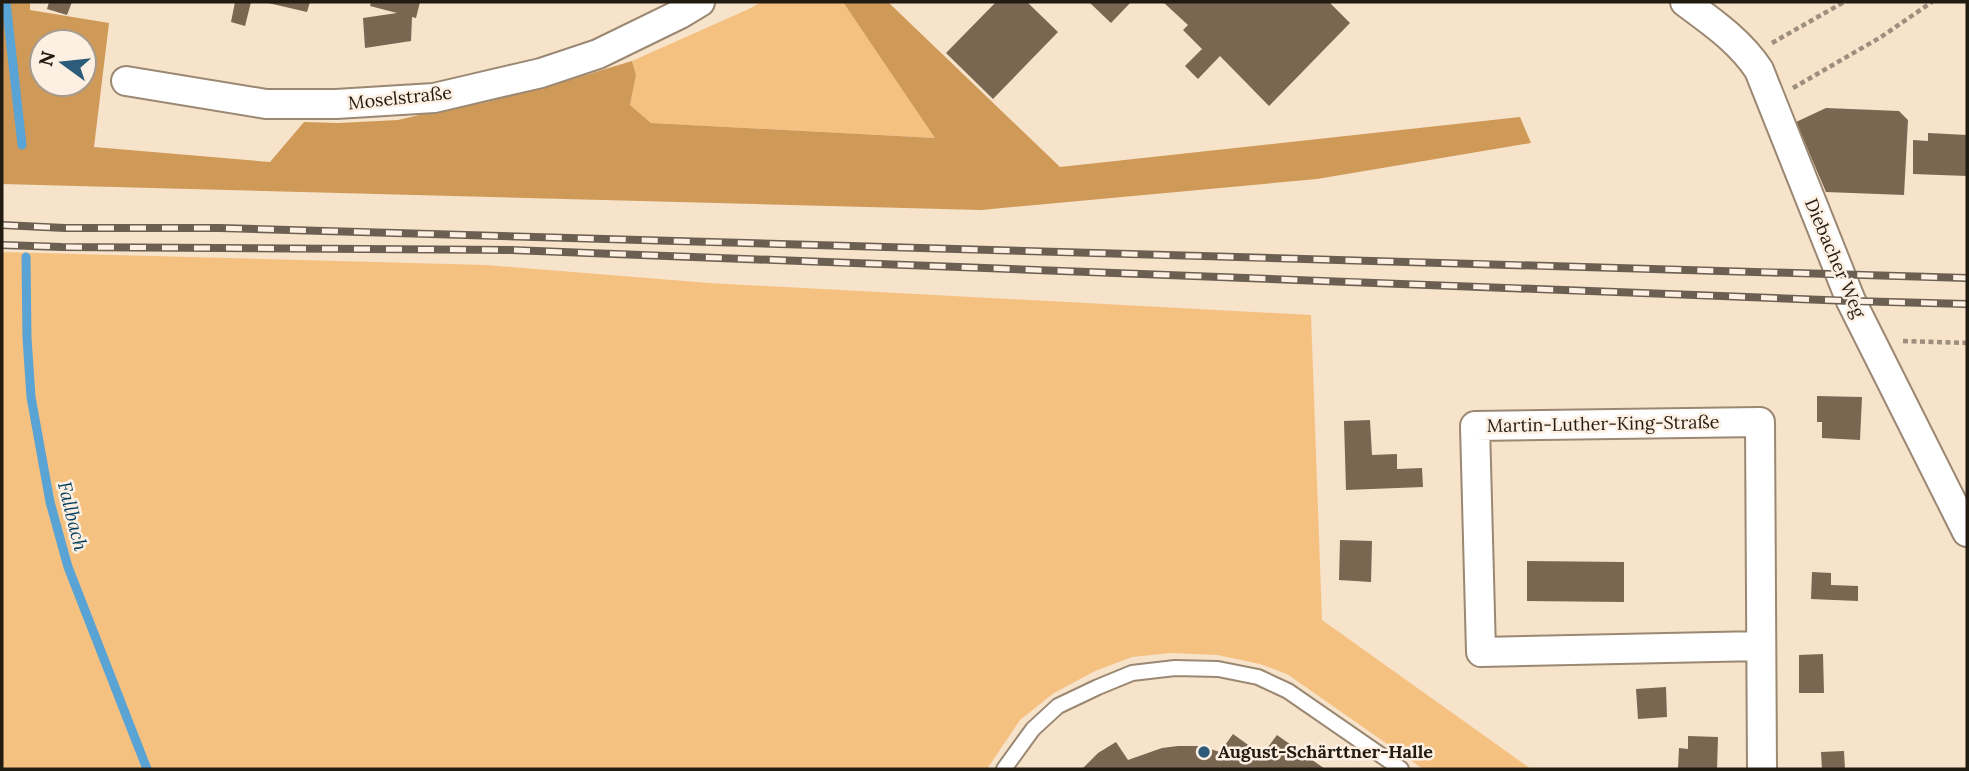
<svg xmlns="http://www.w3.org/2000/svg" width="1969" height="771" font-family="Lora,serif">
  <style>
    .green { fill: #f5c181 }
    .forest { fill: #cf9a58; fill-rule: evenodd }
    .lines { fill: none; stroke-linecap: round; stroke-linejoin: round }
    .stream { stroke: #59a3d5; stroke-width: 9 }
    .building { fill: #796752 }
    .service-casing { stroke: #9b8872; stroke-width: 18 }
    .minor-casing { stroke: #9b8872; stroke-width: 32 }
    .path { stroke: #9d8e7d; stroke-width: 4.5; stroke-dasharray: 5 3.5; stroke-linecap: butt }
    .service { stroke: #fff; stroke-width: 14 }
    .minor { stroke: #fff; stroke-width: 28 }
    .rail-casing { stroke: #6b5f51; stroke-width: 8 }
    .rail { stroke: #fdf0e2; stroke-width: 5; stroke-dasharray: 16; stroke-linecap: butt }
    .poi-dot { fill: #2d5c7b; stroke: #fdf0e2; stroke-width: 2.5 }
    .labels { text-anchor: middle; stroke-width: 5; stroke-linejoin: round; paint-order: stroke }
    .street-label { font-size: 18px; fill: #221b12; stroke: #fdf0e2 }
    .poi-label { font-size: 18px; font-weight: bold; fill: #221b12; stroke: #fdf0e2; text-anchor: start }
    .water-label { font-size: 19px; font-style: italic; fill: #003e5f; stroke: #fdf0e2 }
  </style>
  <rect width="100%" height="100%" fill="#f7e2ca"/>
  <path class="green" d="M761,2H843L936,138L651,123L630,105L636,75L632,61L751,8Z
    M2,252L486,265L709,283L1311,315L1322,620L1531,769H1423L1287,674L1260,664L1217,655L1171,653L1132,657L1095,671L1054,693L1020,720L987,769H2Z"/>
  <path class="forest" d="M2,2H30V10L109,23L94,147L270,162L304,122L338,123L398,120L444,109L483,103L546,87L632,61L636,75L630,105L651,123L935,138L843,2H888L1060,167L1520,117L1531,143L1317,179L981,210L2,184ZM42,42H84V84H42Z"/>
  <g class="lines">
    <path class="stream" d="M6,2L22,145
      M26,257L27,338L31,397L50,502L68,567L147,769"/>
  </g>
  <path class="building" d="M49,2H72L67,15L47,9Z
    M235,2H251L245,26L231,22Z
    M264,2H310L307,12Z
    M371,2H420L416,18L412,17L411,41L365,48L363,18L397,13L370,6Z
    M996,2H1027L1058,32L993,99L946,53Z
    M1089,2H1131L1111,23Z
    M1163,2H1329L1350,23L1269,106L1220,56L1198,79L1185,66L1202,49L1183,30L1188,25Z
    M1826,108L1899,111L1908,120L1904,195L1826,192L1796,122Z
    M1928,133L1967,135V176L1913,174V140L1928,141Z
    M1817,396L1862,397L1860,440L1822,438V422H1817Z
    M1370,420L1372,455L1397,454V469L1422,468L1423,487L1346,490L1344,421Z
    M1340,540L1372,541L1371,582L1339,580Z
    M1527,561L1624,562V602L1527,601Z
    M1812,572L1831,573V585L1858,586V601L1811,599Z
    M1823,654L1824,693H1799V655Z
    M1666,687L1667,717L1638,719L1636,689Z
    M1233,734L1262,755L1277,735L1325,769H1082L1098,753L1116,742L1128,760L1162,748L1178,746H1200L1220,752Z
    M1688,736L1718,737L1717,769H1678L1679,748L1688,749Z
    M1844,751L1845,769H1822L1821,752Z"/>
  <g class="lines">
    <g class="service-casing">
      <path id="service" d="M1004,769L1033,729L1058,706L1098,687L1132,673L1175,668L1218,669L1258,677L1288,691L1401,769"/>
    </g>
    <g class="minor-casing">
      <path id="minor" d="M1685,2C1712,22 1740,41 1759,70L1851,301L1967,532
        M126,81L266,104H336L434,98L541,73L598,54L680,14L700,2
        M1761,646L1481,652L1475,426L1760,422L1762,769"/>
    </g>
    <path class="path" d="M1772,43L1844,2
      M1793,88L1881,37L1932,2
      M1903,341L1967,343"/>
    <use href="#service" class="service"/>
    <use href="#minor" class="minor"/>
    <g class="rail-casing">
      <path id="rail" d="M2,225L65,228H220L1967,278
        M2,245L62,247L511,250L1851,301L1967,304"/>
    </g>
    <use href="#rail" class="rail"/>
  </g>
  <circle class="poi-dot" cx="1204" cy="752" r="7"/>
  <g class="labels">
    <g class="street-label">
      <text transform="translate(400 98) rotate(-6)" y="6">Moselstraße</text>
      <text transform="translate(1835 258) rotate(67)" y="6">Diebacher Weg</text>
      <text transform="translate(1603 424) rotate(-1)" y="6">Martin-Luther-King-Straße</text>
    </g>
    <g class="poi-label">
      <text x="1218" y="758">August-Schärttner-Halle</text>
    </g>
    <g class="water-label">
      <text transform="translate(73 516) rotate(76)" y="7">Fallbach</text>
    </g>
  </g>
  <rect width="1969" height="771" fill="none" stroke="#221b12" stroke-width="7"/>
  <g transform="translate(63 63) rotate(285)"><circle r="33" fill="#fdf0e2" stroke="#a59b8f" stroke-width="2"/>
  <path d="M0-5L12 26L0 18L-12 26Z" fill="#2d5c7b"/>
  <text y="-10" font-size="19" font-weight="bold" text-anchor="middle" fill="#221b12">N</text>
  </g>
</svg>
